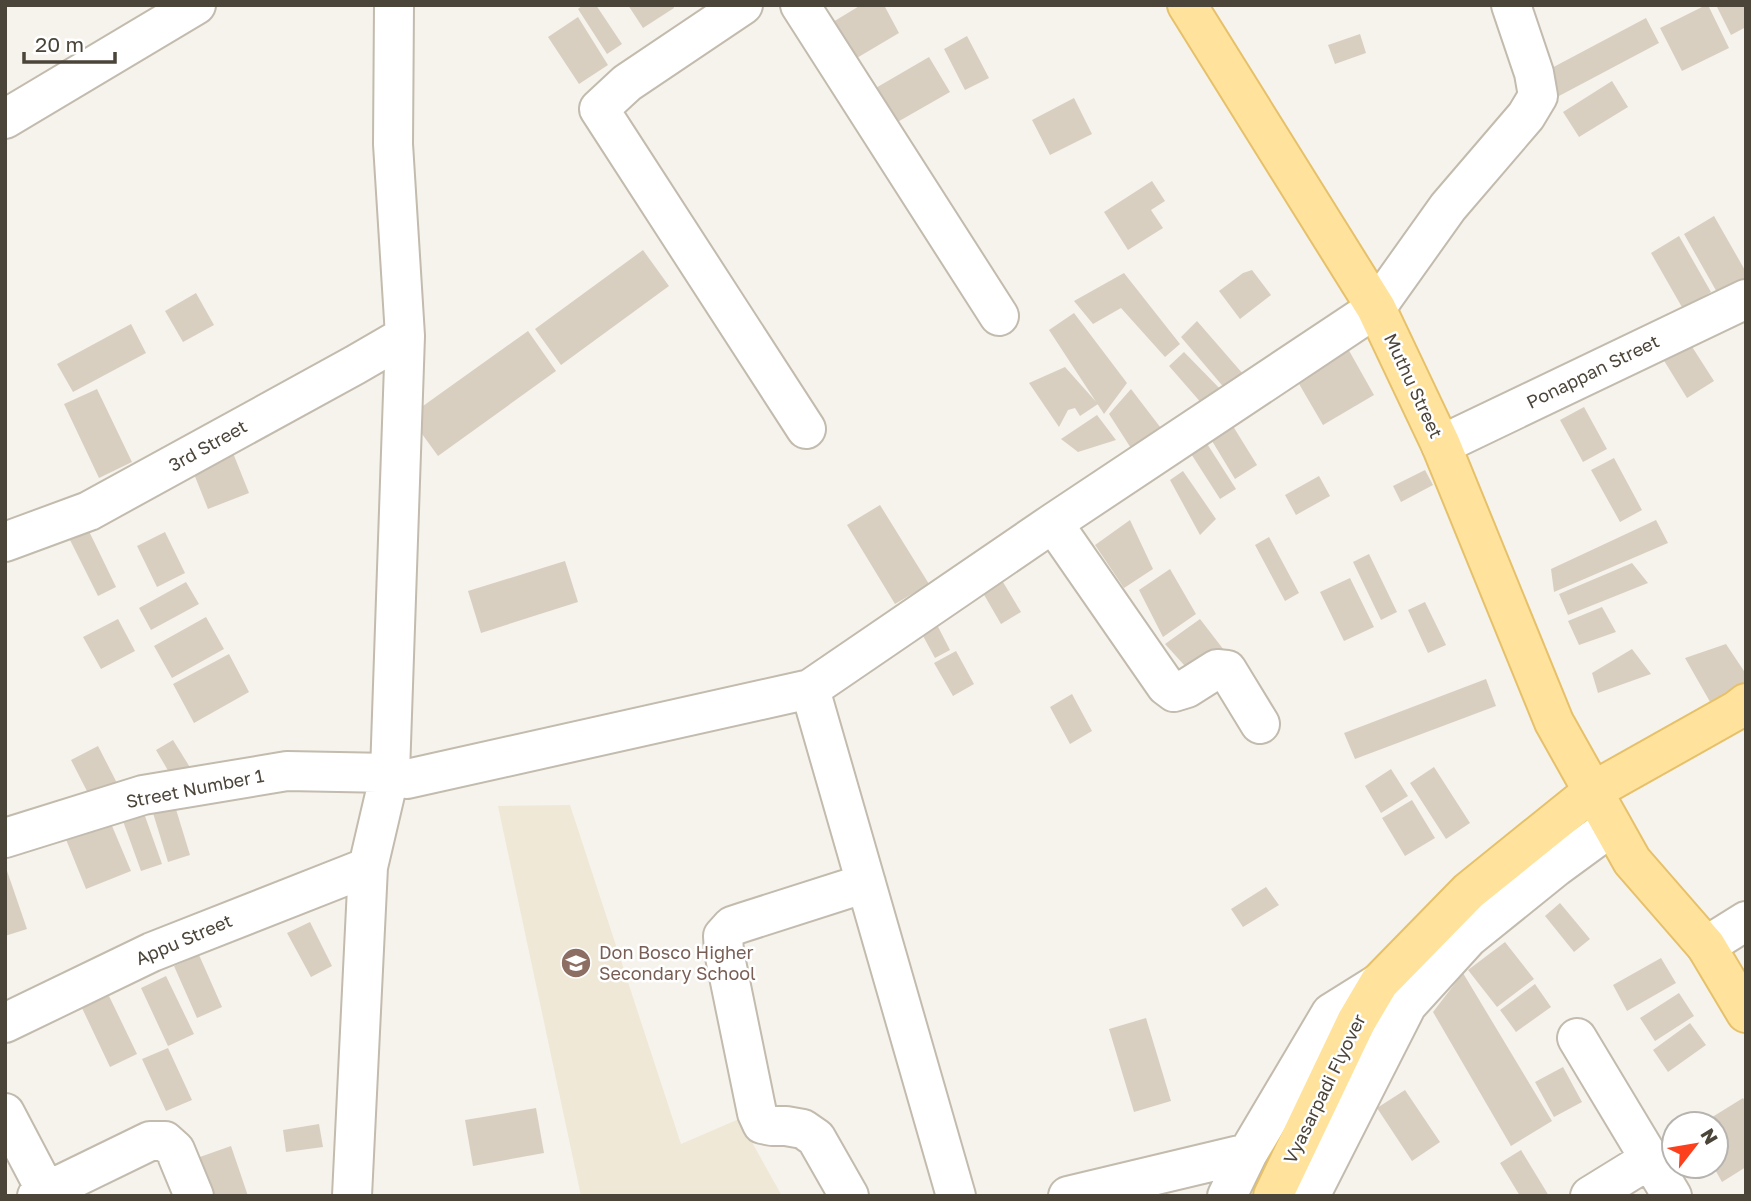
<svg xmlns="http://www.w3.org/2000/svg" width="1751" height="1201" font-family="'Golos Text',sans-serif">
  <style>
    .education { fill: #efe8d6 }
    .building { fill: #d8cfc1 }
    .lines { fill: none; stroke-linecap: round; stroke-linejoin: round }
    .minor-casing { stroke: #c2bbae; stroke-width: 42 }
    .major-casing { stroke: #e6c16a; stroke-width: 42 }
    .minor { stroke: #fff; stroke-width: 38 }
    .major { stroke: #ffe39c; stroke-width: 38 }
    .labels { text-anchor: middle; stroke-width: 5; stroke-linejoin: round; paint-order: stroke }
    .street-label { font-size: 18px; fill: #4b4439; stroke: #fff }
    .education-label { font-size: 18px; fill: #785e54; stroke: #fff; text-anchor: start }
  </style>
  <rect width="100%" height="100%" fill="#f6f3ec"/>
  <path class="education" d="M570,805L681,1144L739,1119L782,1196H581L498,806Z"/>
  <path class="building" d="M583,5H596L622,44L607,54L578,9Z
    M628,5H673L674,8L643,28Z
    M861,5H884L899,33L845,65L823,28Z
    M1706,5H1708L1729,48L1682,71L1660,28Z
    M1716,5H1746V27L1731,35Z
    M578,17L608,65L579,84L548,37Z
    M1646,18L1659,43L1559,96L1546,71Z
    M1360,34L1366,53L1335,64L1328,45Z
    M967,36L989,78L965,90L944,49Z
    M929,57L950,92L894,124L874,89Z
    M1612,81L1628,107L1579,137L1563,112Z
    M1074,98L1092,134L1050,155L1032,120Z
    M1152,181L1165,201L1151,210L1163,228L1128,250L1104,212Z
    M1714,216L1746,272V279L1718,294L1684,234Z
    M1679,236L1711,292L1683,309L1651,253Z
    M643,250L669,286L561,365L535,329Z
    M1252,270L1271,295L1240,319L1219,291L1243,273Z
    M1124,273L1180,344L1165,357L1121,308L1093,324L1074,301Z
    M196,293L214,325L183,342L165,311Z
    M1074,313L1127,383L1104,414L1049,330Z
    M1197,321L1250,382L1232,397L1181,337Z
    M131,324L146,353L73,392L57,364Z
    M528,331L556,371L438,456L409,416Z
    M1689,342L1714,381L1687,398L1663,359Z
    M1347,347L1374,395L1323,425L1295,377Z
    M1184,352L1228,397L1210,413L1169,366Z
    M1065,367L1098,404L1080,416L1075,408L1068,410L1059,427L1029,383Z
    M97,389L132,462L99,478L64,404Z
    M1131,389L1167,436L1136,456L1109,414Z
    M1584,407L1607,449L1583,462L1560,420Z
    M1097,415L1116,440L1078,452L1061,439Z
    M1228,418L1257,465L1235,479L1206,431Z
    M1204,439L1236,489L1220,499L1188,449Z
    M231,448L249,493L208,509L190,464Z
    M1614,458L1642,510L1620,522L1591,470Z
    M1425,470L1433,485L1401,502L1393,486Z
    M1183,471L1216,519L1200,535L1170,480Z
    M1319,476L1330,496L1296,515L1285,495Z
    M880,505L929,584L895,604L847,525Z
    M1130,520L1153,569L1124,588L1095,545Z
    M1656,520L1668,543L1554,592L1551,569Z
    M85,523L116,587L98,596L66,532Z
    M165,532L185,573L157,587L137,546Z
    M1269,537L1299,593L1285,601L1255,545Z
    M1369,554L1397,612L1381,620L1353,562Z
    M565,561L578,602L481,633L468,591Z
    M1632,563L1648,583L1568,615L1559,594Z
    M1170,569L1196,614L1163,637L1139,590Z
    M1350,578L1374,627L1344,641L1320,592Z
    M186,582L199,604L151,630L139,608Z
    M1003,582L1021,612L1001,624L983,593Z
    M1425,602L1446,645L1428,653L1408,610Z
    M1602,607L1616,632L1579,645L1568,621Z
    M932,615L950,650L935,658L916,623Z
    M206,617L224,649L172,678L154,646Z
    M118,619L135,651L101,669L83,637Z
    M1200,619L1227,654L1194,676L1165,644Z
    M1726,644L1746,674V696L1717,714L1685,658Z
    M1632,649L1651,674L1598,693L1592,673Z
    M956,651L974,684L953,696L934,663Z
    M229,654L249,692L194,723L173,684Z
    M1486,679L1496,706L1355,759L1344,733Z
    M1072,694L1092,731L1070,744L1050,707Z
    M173,740L191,769L173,779L156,750Z
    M98,746L117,783L90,797L71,760Z
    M1434,767L1470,823L1446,839L1410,783Z
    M1391,769L1408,796L1381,813L1365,786Z
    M171,793L190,855L168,862L149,800Z
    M1412,800L1435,838L1405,856L1382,818Z
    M140,802L162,864L141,871L119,810Z
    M107,814L131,871L86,889L63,832Z
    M5,865L27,929L5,936Z
    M1266,887L1279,905L1243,927L1231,909Z
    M1560,903L1590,939L1574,952L1545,916Z
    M310,922L332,966L311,977L287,933Z
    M1505,942L1534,979L1497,1007L1468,970Z
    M199,955L222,1007L197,1018L174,966Z
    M1661,958L1676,983L1627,1011L1613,985Z
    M1463,973L1552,1121L1511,1146L1433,1012Z
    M166,976L194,1034L168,1046L141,988Z
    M1535,984L1551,1007L1516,1032L1500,1010Z
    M1679,993L1694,1016L1655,1041L1640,1018Z
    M109,996L137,1054L110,1067L82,1008Z
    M1146,1018L1171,1101L1134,1112L1109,1029Z
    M1690,1023L1706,1045L1668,1072L1653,1050Z
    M168,1048L192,1100L166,1111L142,1059Z
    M1563,1067L1582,1102L1554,1117L1535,1082Z
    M1405,1090L1440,1142L1412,1161L1377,1108Z
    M1743,1098L1746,1103V1167L1722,1182L1713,1166H1716V1124H1701Z
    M536,1108L544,1153L473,1166L465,1120Z
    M319,1124L323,1147L286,1152L283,1130Z
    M231,1146L248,1196H210L197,1158Z
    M1521,1150L1549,1196H1520L1500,1163Z"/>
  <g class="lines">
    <g class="minor-casing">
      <path id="minor" d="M743,5L627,83L599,109L806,429
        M800,5L999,316
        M5,119L196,5
        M1441,445L1746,299
        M1053,523L1166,686L1174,692L1187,688L1217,669L1227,670L1260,724
        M5,542L89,511L355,365L405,336
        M810,689L956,1196
        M5,838L143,795L287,771L390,773L407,779L810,689L1053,523L1376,308L1448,207L1526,116L1538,96L1534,73L1511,5
        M1706,946L1746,921
        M5,1023L152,952L368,867
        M1577,1038L1672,1196
        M5,1113L46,1191
        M37,1196L150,1141H165L175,1150L194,1196
        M352,1196L368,867L390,773L405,336L393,144L394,5
        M849,1196L816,1138L803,1129L786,1126H772L762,1124L757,1113L724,952L723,936L732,926L744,922L866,883
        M1068,1196L1248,1153
        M1227,1196L1248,1153L1331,1013L1379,983
        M1310,1196L1407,1005L1468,938L1556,867L1612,826
        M1590,1196L1650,1159"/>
    </g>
    <g class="major-casing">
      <path id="major" d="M1187,5L1376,308L1441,445L1554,722L1632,861L1706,946L1746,1013
        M1273,1196L1356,1022L1379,983L1469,891L1593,791L1737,710L1746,703"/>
    </g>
    <use href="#minor" class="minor"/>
    <use href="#major" class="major"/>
  </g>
  <defs>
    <g id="school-disc" transform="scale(1.575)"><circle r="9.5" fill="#8d6e63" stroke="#fff"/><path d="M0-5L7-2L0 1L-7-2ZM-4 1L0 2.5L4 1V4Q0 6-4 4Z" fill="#fff"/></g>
  </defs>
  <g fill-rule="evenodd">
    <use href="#school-disc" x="576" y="963"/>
  </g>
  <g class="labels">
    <g class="street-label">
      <text transform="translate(1593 372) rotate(-26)" y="6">Ponappan Street</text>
      <text transform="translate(1413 386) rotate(65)" y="6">Muthu Street</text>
      <text transform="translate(208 446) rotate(-29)" y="6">3rd Street</text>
      <text transform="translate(195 789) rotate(-11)" y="6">Street Number 1</text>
      <text transform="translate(184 940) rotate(-23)" y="6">Appu Street</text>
      <text transform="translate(1325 1089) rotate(-64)" y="6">Vyasarpadi Flyover</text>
    </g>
    <g class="education-label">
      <text x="599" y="959">Don Bosco Higher<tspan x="599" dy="21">Secondary School</tspan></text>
    </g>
  </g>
  <rect width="1751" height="1201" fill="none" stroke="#4b4439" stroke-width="14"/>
  <g transform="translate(1695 1145) rotate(59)"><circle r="33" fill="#ffffff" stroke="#b7b4b0" stroke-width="2"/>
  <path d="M0-5L12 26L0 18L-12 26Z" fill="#fc3f1d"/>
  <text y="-10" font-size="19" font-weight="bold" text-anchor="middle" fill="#4b4439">N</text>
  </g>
  <path d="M24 52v10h91v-10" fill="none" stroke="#4b4439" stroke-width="3.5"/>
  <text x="35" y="52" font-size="21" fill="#4b4439" stroke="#ffffff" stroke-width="5" paint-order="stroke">20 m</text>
</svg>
